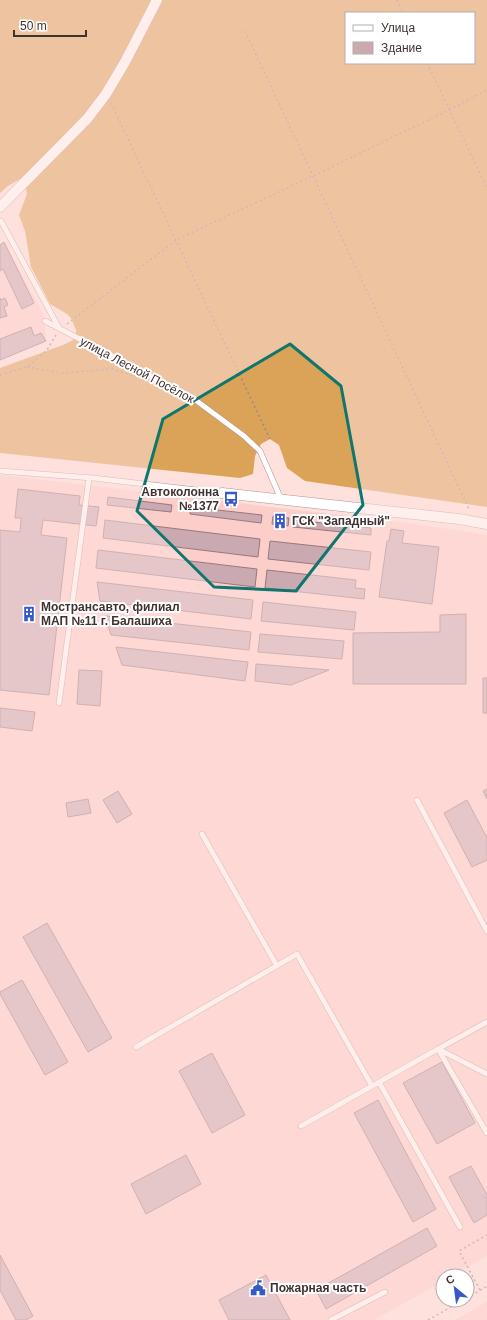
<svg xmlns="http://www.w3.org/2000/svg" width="487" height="1320" font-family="Arial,sans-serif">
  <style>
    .built { fill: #fccec9 }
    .forest { fill: #dba357; fill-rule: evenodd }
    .building { fill: #cba9b1; stroke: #98777f }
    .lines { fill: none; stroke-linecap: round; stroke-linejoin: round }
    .lane-casing { stroke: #b5928f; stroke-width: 6 }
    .street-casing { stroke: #b5928f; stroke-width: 11 }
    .path { stroke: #9d8784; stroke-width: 1.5; stroke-dasharray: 2 3; stroke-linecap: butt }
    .lane { stroke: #fff; stroke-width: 5 }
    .street { stroke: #fff; stroke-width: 10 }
    .marked { fill: none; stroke: #0f766e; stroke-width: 3; stroke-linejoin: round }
    .labels { text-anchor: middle; stroke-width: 4; stroke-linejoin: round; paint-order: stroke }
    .street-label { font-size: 12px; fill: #403230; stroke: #fff }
    .poi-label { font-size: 12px; font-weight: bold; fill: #403230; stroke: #fff; text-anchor: start }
  </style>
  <rect width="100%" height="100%" fill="#fee0dc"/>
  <path class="built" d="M4,242L44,316L46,341L0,360V245Z
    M0,475L408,523L487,535V1256L451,1276H443V1281L374,1320H0Z
    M487,1302V1320H455Z"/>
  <path class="forest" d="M0,0H487V507L305,481L287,468L279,445L270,439L261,444L255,456L253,474L240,478L0,453V368L63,345L73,340L76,335V330L71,318L67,314L50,304L31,267L25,231L19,215L27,194L25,183L20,179L8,186L0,193ZM346,13H474V63H346Z"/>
  <path class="building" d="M4,242L34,303L22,309L3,269L0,271V245Z
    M0,298L1,300L5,298L8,305L4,307L7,316L0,318Z
    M31,327L34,336L41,333L46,341L0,360V339Z
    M18,489L80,496L79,505L99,507L96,526L43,520L41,535L67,538L49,695L0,690V530L20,532L21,518H15Z
    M108,497L172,505L171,512L107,505Z
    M191,507L262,515L261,523L190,514Z
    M273,516L289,518L288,526L272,524Z
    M105,520L260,539L258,557L103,538Z
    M293,520L371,528V535L293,527Z
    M391,529L404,531L402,543L439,547L432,604L379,597L387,541H389Z
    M270,541L371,552L369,570L268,559Z
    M98,550L257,569L255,587L96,568Z
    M267,570L356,580L355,588L365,589L364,599L265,588Z
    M97,582L253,600L251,619L100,601Z
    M263,602L356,612L354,630L261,621Z
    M466,614V684H353V633L440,632V615Z
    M105,616L251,632L249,650L111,635Z
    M260,634L344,641L342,659L258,652Z
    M116,647L248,662L245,681L122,665Z
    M256,664L329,670L291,685L255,681Z
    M79,670L102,671L100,706L77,704Z
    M483,678H487V713H483Z
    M0,708L35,712L32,731L0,727Z
    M487,789V799L483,791Z
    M118,791L132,814L117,823L103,800Z
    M88,799L91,813L68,817L66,803Z
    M467,800L487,838V860L472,867L444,813Z
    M47,923L112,1038L88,1052L23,937Z
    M22,980L68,1062L45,1075L0,994V992Z
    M212,1053L245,1115L212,1133L179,1071Z
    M442,1062L475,1123L437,1144L403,1083Z
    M378,1100L436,1209L413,1222L354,1113Z
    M186,1155L201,1184L146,1214L131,1184Z
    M471,1166L487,1195V1215L474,1223L449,1177Z
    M427,1228L437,1246L326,1309L316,1290Z
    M0,1255L33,1316L26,1320H16L0,1290Z
    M266,1275L290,1320H229L219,1300Z"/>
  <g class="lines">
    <g class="lane-casing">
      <path id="lane" d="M0,222L1,221L59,328
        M45,321L190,396L244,436L260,451L281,499
        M0,471L93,478L222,493
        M59,703L89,478
        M417,800L487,931
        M202,834L277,966
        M487,1022L438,1049L487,1074
        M136,1047L297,954L372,1086
        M379,1082L460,1227
        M301,1126L438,1049L487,1133
        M331,1320L385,1292"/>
    </g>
    <g class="street-casing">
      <path id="street" d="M0,207L87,119L106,94L125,62L157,0
        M222,493L459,519L487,524"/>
    </g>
    <path class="path" d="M397,0L403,13
      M245,31L469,509
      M427,63L487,188
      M111,103L270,439
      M67,324L176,240L313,176L449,110L487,90
      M27,367L62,373L112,369L134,376
      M0,375L27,367L47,350L56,335
      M480,1290L459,1251L487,1235
      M467,1298L487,1286
      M428,1320L463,1300"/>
    <use href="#lane" class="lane"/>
    <use href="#street" class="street"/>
  </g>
  <path d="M0 0H487V1320H0ZM290,344L341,386L363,505L296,591L214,587L137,511L163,419Z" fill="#fee0dc" fill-opacity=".55" fill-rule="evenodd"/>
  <path class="marked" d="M290,344L341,386L363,505L296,591L214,587L137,511L163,419Z"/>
  <defs>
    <g id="bus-bare" transform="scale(1.2)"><path d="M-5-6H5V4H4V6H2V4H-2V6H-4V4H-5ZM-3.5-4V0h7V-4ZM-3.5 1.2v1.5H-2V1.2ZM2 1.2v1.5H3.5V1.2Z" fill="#3659ca" stroke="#fff" stroke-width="2.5" paint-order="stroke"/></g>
    <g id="building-bare" transform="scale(1.2)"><path d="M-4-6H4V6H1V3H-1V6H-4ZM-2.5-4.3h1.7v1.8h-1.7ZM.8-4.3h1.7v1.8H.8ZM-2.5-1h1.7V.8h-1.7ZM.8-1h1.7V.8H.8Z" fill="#3659ca" stroke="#fff" stroke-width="2.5" paint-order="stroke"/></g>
    <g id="civic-bare" transform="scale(1.2)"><path d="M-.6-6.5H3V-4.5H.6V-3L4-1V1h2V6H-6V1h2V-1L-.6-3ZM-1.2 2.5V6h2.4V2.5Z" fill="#3659ca" stroke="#fff" stroke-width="2.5" paint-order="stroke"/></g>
  </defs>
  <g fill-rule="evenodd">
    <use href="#bus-bare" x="231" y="499"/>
    <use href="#building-bare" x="280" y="521"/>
    <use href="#building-bare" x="29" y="614"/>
    <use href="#civic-bare" x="258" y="1288"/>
  </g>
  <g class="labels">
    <g class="street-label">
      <text transform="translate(137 370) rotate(28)" y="4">улица Лесной Посёлок</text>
    </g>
    <g class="poi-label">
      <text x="219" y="496" text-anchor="end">Автоколонна<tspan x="219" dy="14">№1377</tspan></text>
      <text x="292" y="525">ГСК "Западный"</text>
      <text x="41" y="611">Мострансавто, филиал<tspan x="41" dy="14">МАП №11 г. Балашиха</tspan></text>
      <text x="270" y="1292">Пожарная часть</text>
    </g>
  </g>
  <rect x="345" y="12" width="130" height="52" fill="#ffffff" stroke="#b3adac"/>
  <rect x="353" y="25" width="20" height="6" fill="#ffffff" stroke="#b3adac"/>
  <text x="381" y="32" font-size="12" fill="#403230">Улица</text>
  <rect x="353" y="42" width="20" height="12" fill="#cba9b1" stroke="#b3adac"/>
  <text x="381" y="52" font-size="12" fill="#403230">Здание</text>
  <g transform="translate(455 1288) rotate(331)"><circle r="19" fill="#ffffff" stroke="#b3adac"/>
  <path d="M0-3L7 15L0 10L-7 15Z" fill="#3659ca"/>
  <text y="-6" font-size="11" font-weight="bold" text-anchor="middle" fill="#403230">С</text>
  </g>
  <path d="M14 30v6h72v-6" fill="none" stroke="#403230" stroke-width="2"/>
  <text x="20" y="30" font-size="12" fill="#403230" stroke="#ffffff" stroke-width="3" paint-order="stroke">50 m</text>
</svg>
